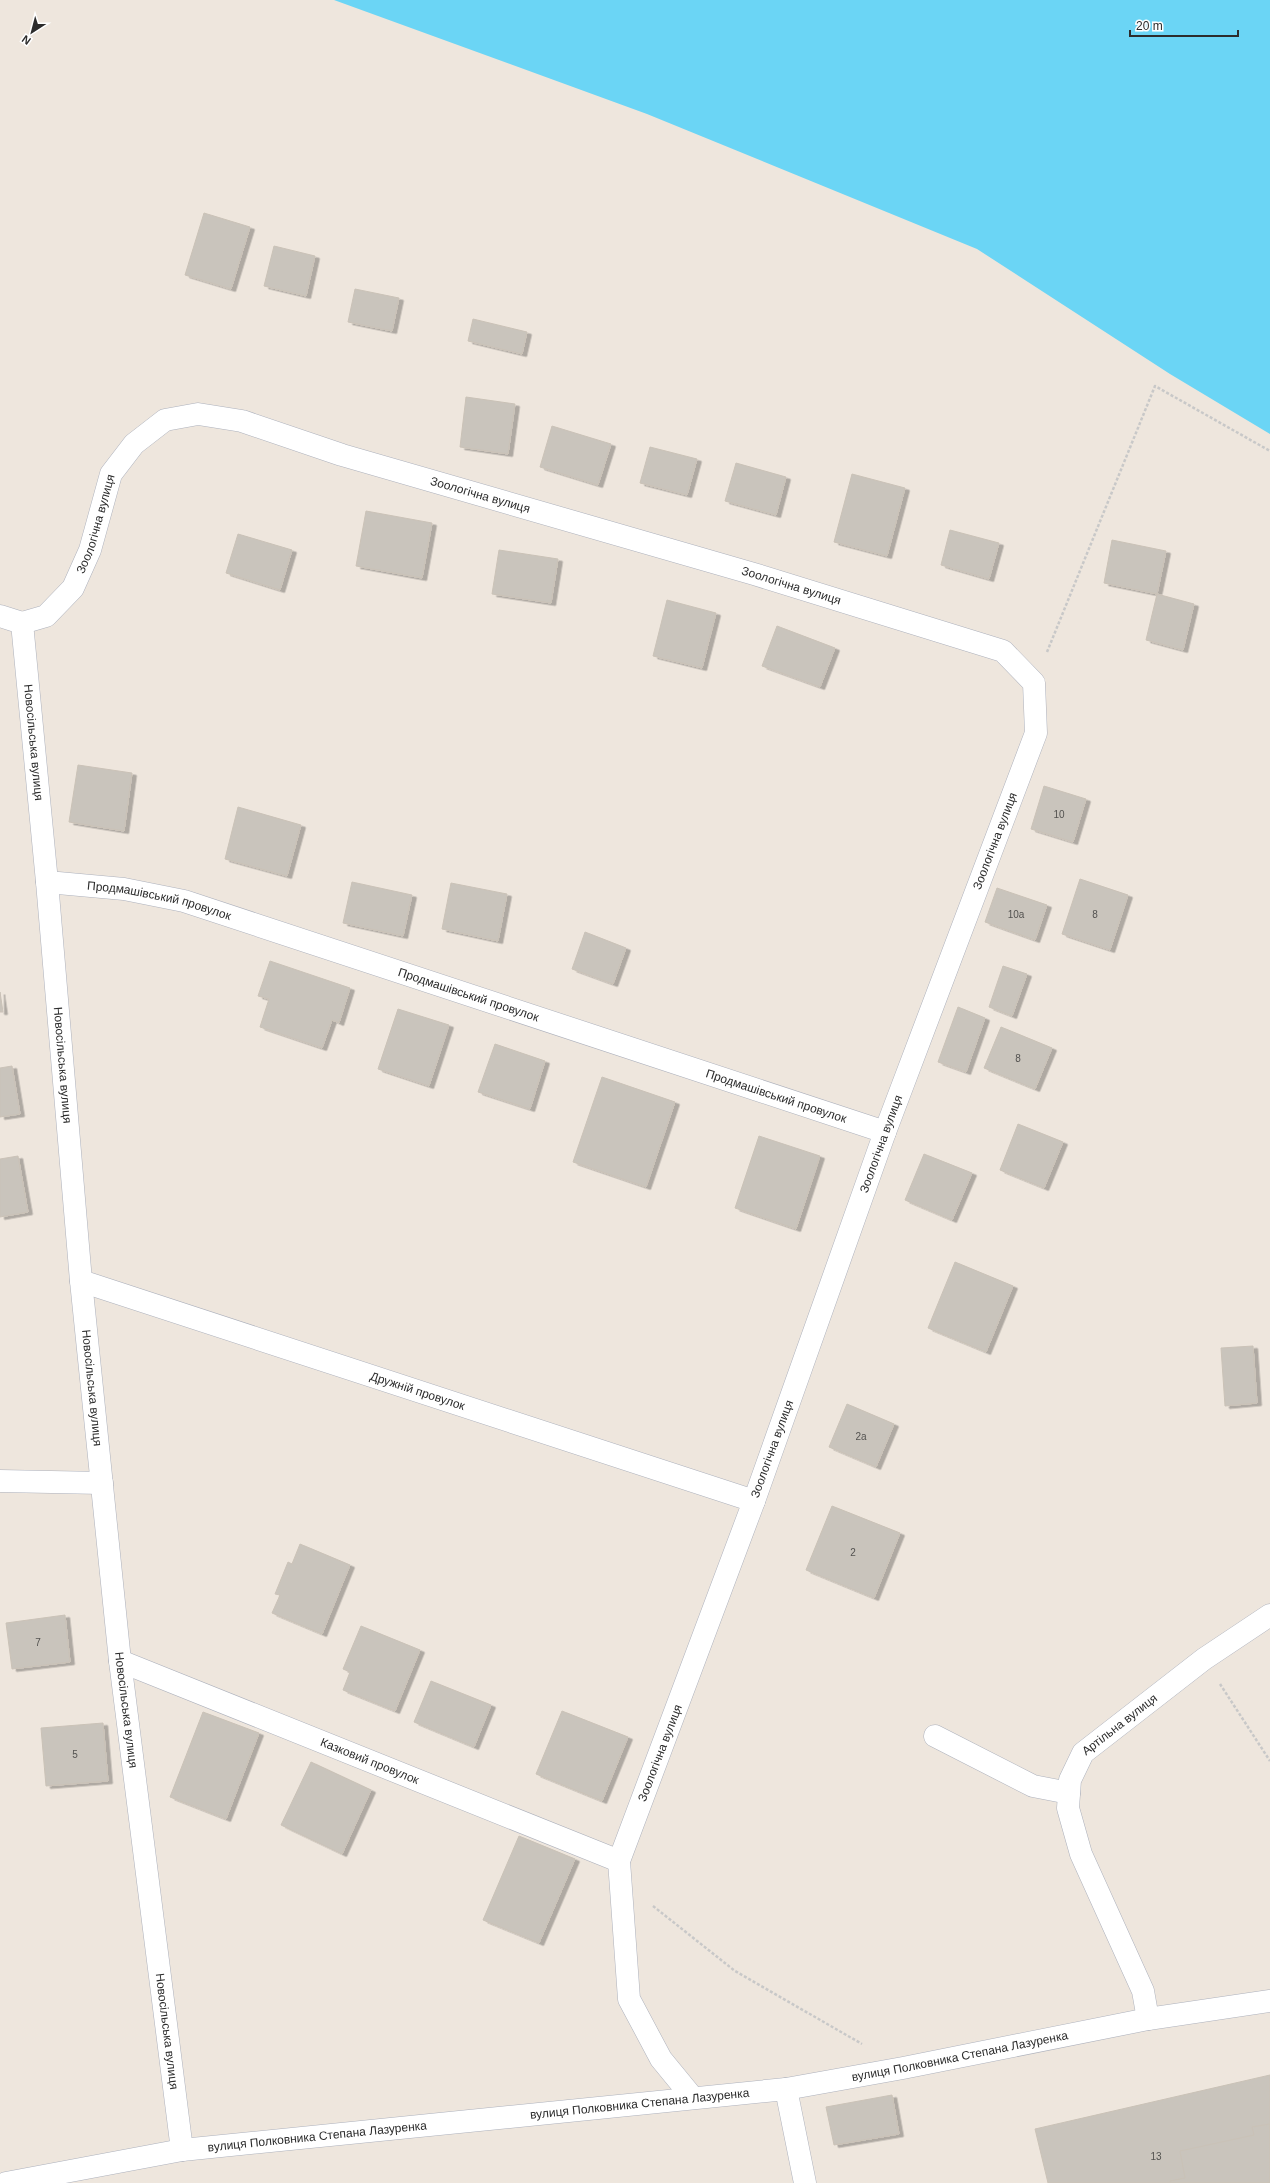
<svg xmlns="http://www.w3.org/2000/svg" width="1270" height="2183" font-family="Arial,sans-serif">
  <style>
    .water { fill: #6bd5f5 }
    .building { fill: #c9c4bc; stroke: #cac2b7; filter: url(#shadow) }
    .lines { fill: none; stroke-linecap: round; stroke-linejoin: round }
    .minor-casing { stroke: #adb1bc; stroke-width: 23 }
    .path { stroke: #c8c8c8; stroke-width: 2.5; stroke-dasharray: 3 2; stroke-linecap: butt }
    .minor { stroke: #fff; stroke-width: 22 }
    .labels { text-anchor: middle; stroke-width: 3; stroke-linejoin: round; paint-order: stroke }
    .number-label { font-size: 10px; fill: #535250 }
    .street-label { font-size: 12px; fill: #2c2c2c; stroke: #fff }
  </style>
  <defs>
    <filter id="shadow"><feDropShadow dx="4.5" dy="2.5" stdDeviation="0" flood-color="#0004"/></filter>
  </defs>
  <rect width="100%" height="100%" fill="#eee6dd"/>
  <path class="water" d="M334,0H1270V434L1170,374L977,249L647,114Z"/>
  <path class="building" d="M204,213L250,227L231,289L185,275Z
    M274,246L315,256L306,296L264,286Z
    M355,289L399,298L392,331L348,322Z
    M473,319L527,332L522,354L468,341Z
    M466,397L515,404L508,454L460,447Z
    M552,426L611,444L598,485L540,467Z
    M650,447L697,459L687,495L640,483Z
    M736,463L786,477L776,515L725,501Z
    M852,474L905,488L887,556L834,542Z
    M366,511L432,523L422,578L356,566Z
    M950,530L999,543L989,579L941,565Z
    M238,534L292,550L280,590L226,573Z
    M1112,540L1166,551L1157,594L1104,583Z
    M499,550L558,559L551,603L492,594Z
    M1157,594L1194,604L1183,650L1146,640Z
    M667,600L716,613L702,668L653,656Z
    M777,626L835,648L820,687L762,666Z
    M78,765L132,773L124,831L69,822Z
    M1044,786L1086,799L1073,842L1031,829Z
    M238,807L301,825L287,876L225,859Z
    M1080,879L1128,895L1110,950L1062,934Z
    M352,882L412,895L403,936L343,923Z
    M451,883L507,894L498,941L442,929Z
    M997,888L1047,905L1035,940L985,922Z
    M585,932L626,948L613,984L572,969Z
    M270,961L350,988L339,1023L332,1020L322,1048L260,1027L269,999L258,996Z
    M1003,966L1027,974L1012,1016L989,1007Z
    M0,992L3,1012H0Z
    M958,1007L985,1018L966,1072L938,1062Z
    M398,1009L449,1025L429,1086L378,1069Z
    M1001,1027L1052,1048L1035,1089L984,1068Z
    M495,1044L545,1061L530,1109L478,1092Z
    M12,1066L20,1114L0,1117V1068Z
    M602,1077L675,1102L646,1187L573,1162Z
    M1018,1124L1063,1142L1044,1188L1000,1170Z
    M759,1136L820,1156L796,1229L735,1208Z
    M924,1154L972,1173L952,1220L905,1200Z
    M18,1156L28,1212L0,1217V1159Z
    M955,1262L1013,1286L986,1352L928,1328Z
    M1253,1346L1257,1403L1225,1406L1221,1348Z
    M847,1404L894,1424L876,1467L829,1447Z
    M832,1506L900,1533L874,1598L806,1570Z
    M300,1544L350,1565L322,1634L272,1613L280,1595L275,1594L288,1562L292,1564Z
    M65,1615L70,1662L12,1669L6,1623Z
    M361,1626L420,1650L395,1711L343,1690L350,1672L343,1669Z
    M431,1681L491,1705L474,1747L414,1722Z
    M562,1711L628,1737L602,1801L536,1774Z
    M203,1712L259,1733L226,1819L170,1797Z
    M103,1723L108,1781L46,1786L41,1728Z
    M311,1762L371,1790L342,1854L281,1825Z
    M519,1836L575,1859L539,1943L483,1920Z
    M1270,2075V2183H1048L1035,2129Z
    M892,2095L899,2134L834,2145L826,2107Z
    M1270,2124V2183H1170V2181L1185,2178L1180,2151L1254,2135L1252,2127Z"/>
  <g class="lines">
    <g class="minor-casing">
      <g id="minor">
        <path d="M0,616L22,623"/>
        <path id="s1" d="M22,623L46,616L73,588L90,550L111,474L134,444L165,420L198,414L242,421L342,455L754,574L1003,651L1034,683L1036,733L885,1132L754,1501L619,1861L629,1999L661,2059L693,2098"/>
        <path id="s2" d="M22,623L47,882L81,1281L120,1661L182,2150"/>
        <path id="s3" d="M47,882L124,889L184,901L885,1132"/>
        <path id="s4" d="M81,1281L754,1501"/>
        <path d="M0,1481L102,1483"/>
        <path id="s5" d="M120,1661L619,1861"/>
        <path d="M935,1736L1033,1786L1069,1793"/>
        <path id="s6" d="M1148,2019L1143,1991L1081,1854L1068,1808L1070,1780L1083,1753L1204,1659L1270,1615"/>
        <path d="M786,2089L805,2183"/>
        <path id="s7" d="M6,2183L182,2150L786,2089L903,2068L1148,2019L1270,2001"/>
      </g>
    </g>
    <path class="path" d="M1047,652L1155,386L1270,451
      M1220,1684L1270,1761
      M653,1906L735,1971L862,2044"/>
    <use href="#minor" class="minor"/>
  </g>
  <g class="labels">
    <g class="number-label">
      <text x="1059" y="818">10</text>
      <text x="1016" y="918">10а</text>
      <text x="1095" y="918">8</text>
      <text x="1018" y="1062">8</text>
      <text x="861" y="1440">2а</text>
      <text x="853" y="1556">2</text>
      <text x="38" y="1646">7</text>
      <text x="75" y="1758">5</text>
      <text x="1156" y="2160">13</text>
    </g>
    <g class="street-label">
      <text dy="4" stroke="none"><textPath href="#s1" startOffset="589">Зоологічна вулиця</textPath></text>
      <text dy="4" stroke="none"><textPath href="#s1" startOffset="132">Зоологічна вулиця</textPath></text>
      <text dy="4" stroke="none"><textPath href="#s1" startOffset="913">Зоологічна вулиця</textPath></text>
      <text dy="4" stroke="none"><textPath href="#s2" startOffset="120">Новосільська вулиця</textPath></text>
      <text transform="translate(995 841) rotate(-69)" y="4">Зоологічна вулиця</text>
      <text dy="4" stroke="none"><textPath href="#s3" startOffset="114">Продмашівський провулок</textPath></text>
      <text dy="4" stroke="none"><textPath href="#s3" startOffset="438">Продмашівський провулок</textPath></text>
      <text dy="4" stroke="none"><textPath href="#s2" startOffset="444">Новосільська вулиця</textPath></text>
      <text dy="4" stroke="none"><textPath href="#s3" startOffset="762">Продмашівський провулок</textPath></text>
      <text transform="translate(881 1144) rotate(-70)" y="4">Зоологічна вулиця</text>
      <text dy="4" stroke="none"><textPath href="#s2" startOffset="768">Новосільська вулиця</textPath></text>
      <text dy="4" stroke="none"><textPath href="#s4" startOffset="354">Дружній провулок</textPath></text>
      <text transform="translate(772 1449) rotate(-70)" y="4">Зоологічна вулиця</text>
      <text dy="4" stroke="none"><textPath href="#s2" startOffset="1092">Новосільська вулиця</textPath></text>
      <text dy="4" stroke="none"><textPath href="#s6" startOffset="331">Артільна вулиця</textPath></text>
      <text transform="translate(660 1753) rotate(-69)" y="4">Зоологічна вулиця</text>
      <text dy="4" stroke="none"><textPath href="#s5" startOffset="269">Казковий провулок</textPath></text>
      <text dy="4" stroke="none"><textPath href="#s2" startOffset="1416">Новосільська вулиця</textPath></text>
      <text dy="4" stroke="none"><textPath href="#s7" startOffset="963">вулиця Полковника Степана Лазуренка</textPath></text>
      <text dy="4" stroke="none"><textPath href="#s7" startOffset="639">вулиця Полковника Степана Лазуренка</textPath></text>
      <text dy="4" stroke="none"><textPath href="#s7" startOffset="315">вулиця Полковника Степана Лазуренка</textPath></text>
    </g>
  </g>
  <g transform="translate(32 32) rotate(216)" stroke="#ffffff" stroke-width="3" paint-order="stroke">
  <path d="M0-3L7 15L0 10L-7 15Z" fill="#2c2c2c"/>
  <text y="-6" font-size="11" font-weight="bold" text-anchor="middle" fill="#2c2c2c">N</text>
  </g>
  <path d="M1130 30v6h108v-6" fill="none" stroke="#2c2c2c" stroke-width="2"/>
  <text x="1136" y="30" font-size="12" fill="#2c2c2c" stroke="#ffffff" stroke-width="3" paint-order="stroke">20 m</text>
</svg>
